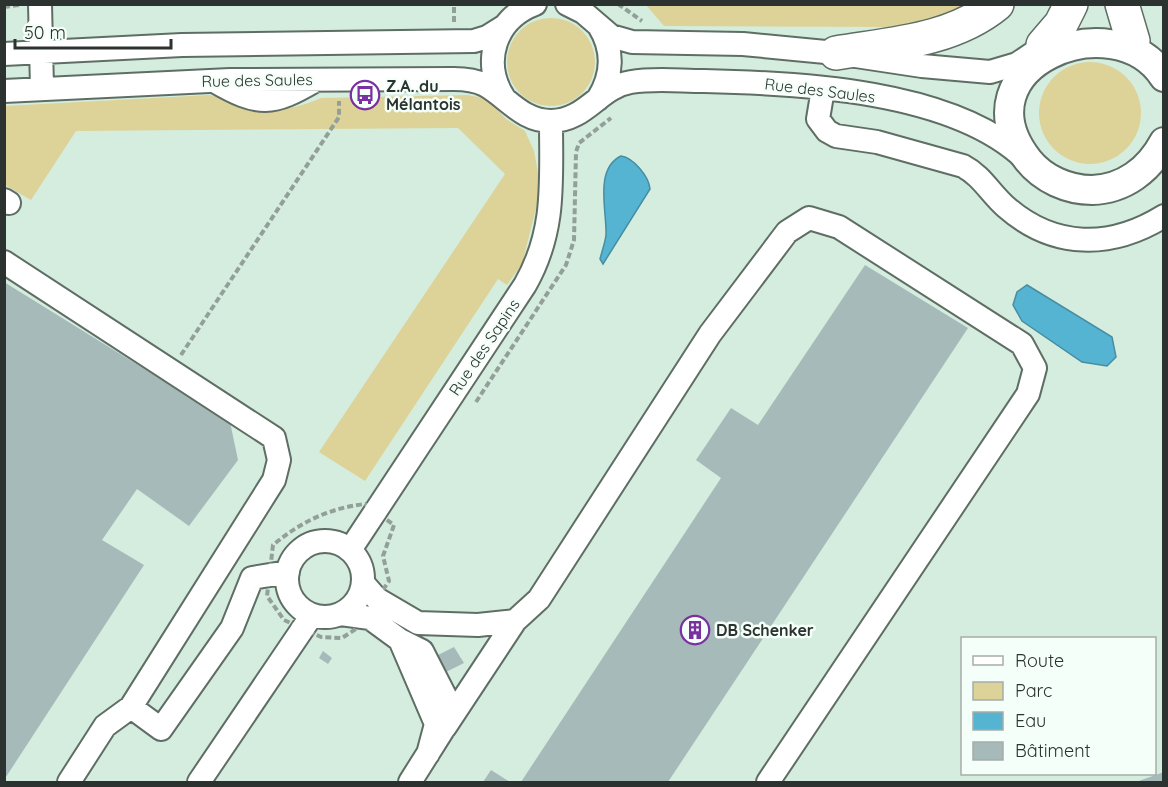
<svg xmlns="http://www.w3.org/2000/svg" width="1168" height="787" font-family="Quicksand,sans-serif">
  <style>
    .built { fill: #d4edde; fill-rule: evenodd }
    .green { fill: #ddd398 }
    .water { fill: #54b4d2; stroke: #488da1; stroke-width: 1.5 }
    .building { fill: #a6bab9 }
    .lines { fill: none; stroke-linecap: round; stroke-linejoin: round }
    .minor-casing { stroke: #5f6e65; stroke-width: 26 }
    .major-casing { stroke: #5f6e65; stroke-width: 32 }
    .highway-casing { stroke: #5f6e65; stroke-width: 36 }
    .path { stroke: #93a099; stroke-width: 4; stroke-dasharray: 6 3; stroke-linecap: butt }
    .minor { stroke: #fff; stroke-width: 22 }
    .major { stroke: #fff; stroke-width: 28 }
    .highway { stroke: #fff; stroke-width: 33 }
    .labels { text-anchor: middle; stroke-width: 5; stroke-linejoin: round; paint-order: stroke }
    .street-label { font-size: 16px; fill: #2c322f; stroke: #f5fff9 }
    .poi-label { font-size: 16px; font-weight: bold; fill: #2c322f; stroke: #f5fff9; text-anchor: start }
  </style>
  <rect width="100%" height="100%" fill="#e3f4ea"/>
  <path class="built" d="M5,5H1163V782H5ZM962,638H1154V774H962Z"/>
  <path class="green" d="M646,5H967L946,16L897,27L664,26Z
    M507 62a44 44 0 1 1 88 0a44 44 0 1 1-88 0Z
    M1039 113a51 51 0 1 1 102 0a51 51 0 1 1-102 0Z
    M210,95C254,108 277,117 321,98L468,95L488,99L506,119L525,131L534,151L541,189L522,264L507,285L498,279L365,481L319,452L505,174L458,128L76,131L31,200L5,185V106Z"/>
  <path class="water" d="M621,156C634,158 649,177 650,189L603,264L600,259C602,251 605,243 606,235C607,211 594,169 621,156Z
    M1027,285L1112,337L1116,357L1107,366L1082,362L1022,321L1013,305L1017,292Z"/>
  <path class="building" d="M865,265L968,328L668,782H521L721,478L696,460L731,408L758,425Z
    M4,282L230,422L238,460L189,526L137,489L102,540L144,565L4,780Z
    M454,647L464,663L446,672L438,655Z
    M323,651L332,658L328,664L319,658Z
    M491,770L510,782H483Z
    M1164,772V782H1136Z"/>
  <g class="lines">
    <g class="minor-casing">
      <path id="minor" d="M40,4L42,88
        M567,4L583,12L611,36L632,42L743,44L836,53L922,66L990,72L1017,64L1035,52
        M4,54L182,45L474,41L487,37L503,27
        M214,81C259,107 272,106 316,80
        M823,89L818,119L827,131L836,136L877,142L963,166C982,176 990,193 1006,207C1054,249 1111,249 1164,216
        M4,91L230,80L454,79C464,79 475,80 485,85C508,98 522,121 551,121C586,121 599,87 631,82C654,78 680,81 704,81C799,83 953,90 1025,159
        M504,98C481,62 495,19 535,4
        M598,99C613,75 614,50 599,26
        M4,200L9,203
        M4,262L274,438L279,460L274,480L131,707L161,729L232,628L252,578L288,572
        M287 579a38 38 0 1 1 76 0a38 38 0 1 1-76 0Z
        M350,550L525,285C556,231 551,181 551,121
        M363,583L377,599L418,623L478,625L515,621L539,599L710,334L787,232L809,218L839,227L1022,344L1035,368L1028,394L768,782
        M341,614L370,618L400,640L436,724L428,754
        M400,640L422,651L446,698L444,728L410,782
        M445,727L515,621
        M69,782L105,726L131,707
        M199,782L312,615"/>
    </g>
    <g class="major-casing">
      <path id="major" d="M1164,77C1114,0 955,66 1028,160C1043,179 1068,190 1092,190C1124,189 1149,170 1164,142"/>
    </g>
    <g class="highway-casing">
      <path id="highway" d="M1122,4L1133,41
        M1043,45L1061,24L1071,4
        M836,53C890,44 952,41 997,4"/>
    </g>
    <path class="path" d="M61,4H126
      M618,4L642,21
      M4,7L20,5
      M454,22V4
      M181,355L339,117V101
      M476,402L566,265L574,240L576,152L579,143L611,118
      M365,504L394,525L383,556L389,581L356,629L342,638L321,637L284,620L267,596L273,545C301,522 329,508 365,504Z"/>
    <use href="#minor" class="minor"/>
    <use href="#major" class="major"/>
    <use href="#highway" class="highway"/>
  </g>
  <defs>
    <g id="bus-ring" transform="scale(1.5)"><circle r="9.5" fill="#f5fff9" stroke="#7b30a2" stroke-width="1.5"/><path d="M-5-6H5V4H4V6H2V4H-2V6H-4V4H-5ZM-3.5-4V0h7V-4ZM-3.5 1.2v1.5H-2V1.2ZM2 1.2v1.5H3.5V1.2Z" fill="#7b30a2"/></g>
    <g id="building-ring" transform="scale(1.5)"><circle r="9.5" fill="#f5fff9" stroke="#7b30a2" stroke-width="1.5"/><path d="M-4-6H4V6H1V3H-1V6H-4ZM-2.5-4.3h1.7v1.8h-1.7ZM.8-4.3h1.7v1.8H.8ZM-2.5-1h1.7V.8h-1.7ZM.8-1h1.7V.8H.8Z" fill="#7b30a2"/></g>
  </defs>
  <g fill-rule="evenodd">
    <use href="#bus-ring" x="365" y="95"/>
    <use href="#building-ring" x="695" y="630"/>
  </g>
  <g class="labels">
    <g class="street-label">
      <text transform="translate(257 80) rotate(-1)" y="6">Rue des Saules</text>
      <text transform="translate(820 90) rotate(7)" y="6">Rue des Saules</text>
      <text transform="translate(484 347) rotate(-56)" y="6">Rue des Sapins</text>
    </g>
    <g class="poi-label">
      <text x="386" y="92">Z.A. du<tspan x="386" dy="18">Mélantois</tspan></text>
      <text x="716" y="636">DB Schenker</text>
    </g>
  </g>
  <rect width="1168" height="787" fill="none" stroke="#2c322f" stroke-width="12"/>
  <rect x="961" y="637" width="195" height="138" fill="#f5fff9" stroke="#a5ada8" stroke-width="1.5"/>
  <rect x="973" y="656" width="30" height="9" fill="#ffffff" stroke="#a5ada8" stroke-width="1.5"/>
  <text x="1015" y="667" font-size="18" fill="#2c322f">Route</text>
  <rect x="973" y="682" width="30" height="18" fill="#ddd398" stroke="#a5ada8" stroke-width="1.5"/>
  <text x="1015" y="697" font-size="18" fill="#2c322f">Parc</text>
  <rect x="973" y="712" width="30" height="18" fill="#54b4d2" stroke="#a5ada8" stroke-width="1.5"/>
  <text x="1015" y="727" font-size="18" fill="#2c322f">Eau</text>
  <rect x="973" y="742" width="30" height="18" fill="#a6bab9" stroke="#a5ada8" stroke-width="1.5"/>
  <text x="1015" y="757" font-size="18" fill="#2c322f">Bâtiment</text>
  <path d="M15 39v9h156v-9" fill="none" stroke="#2c322f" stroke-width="3"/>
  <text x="24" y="39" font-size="18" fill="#2c322f" stroke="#f5fff9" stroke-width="4.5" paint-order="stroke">50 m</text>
</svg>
